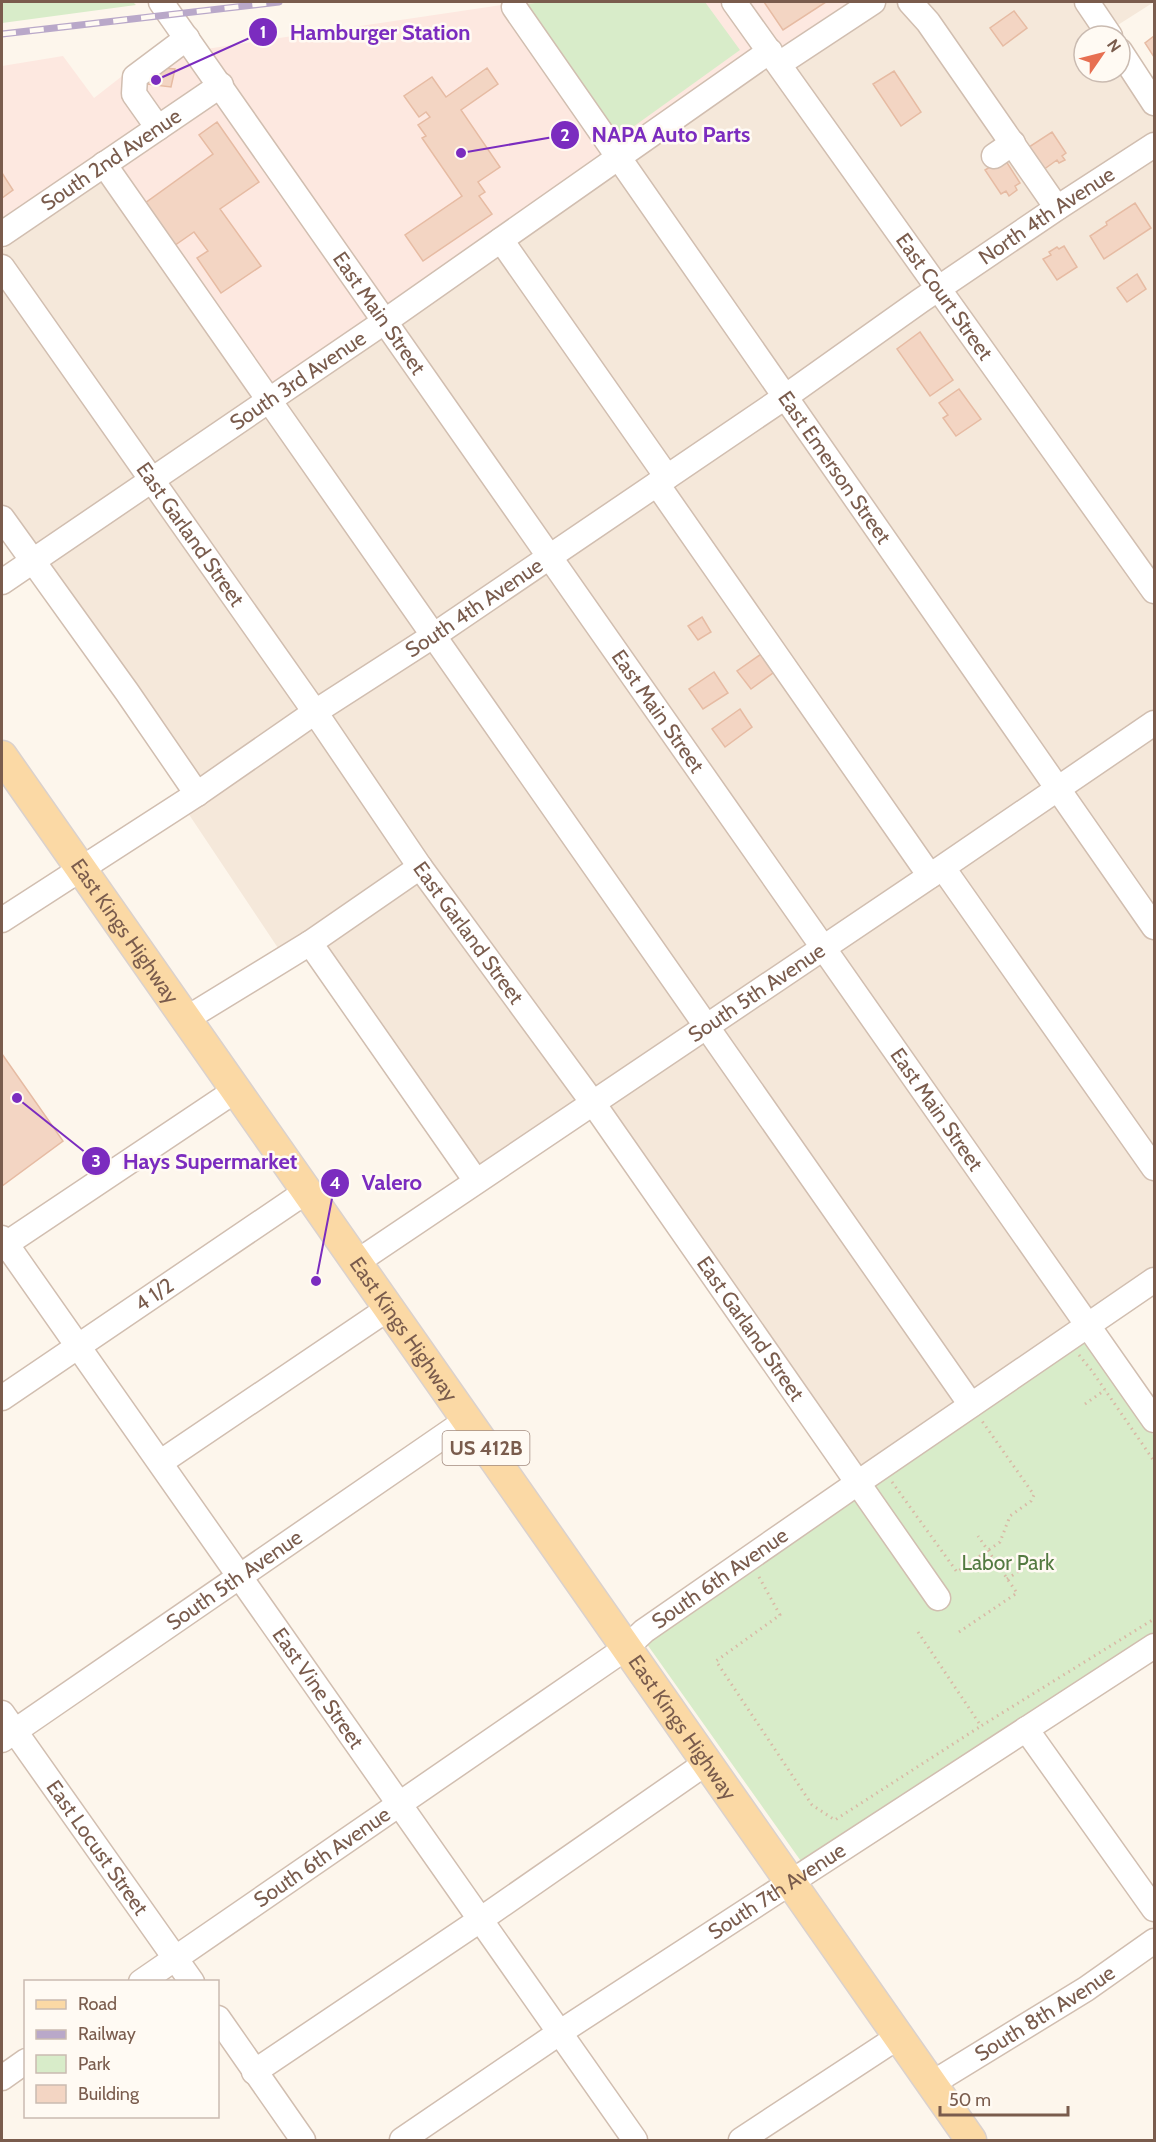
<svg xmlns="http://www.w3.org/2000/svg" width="1156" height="2142" font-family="Cabin,sans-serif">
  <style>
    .residential { fill: #f5e8da }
    .commercial { fill: #fde8e0 }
    .green { fill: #d8ecc9 }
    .building { fill: #f3d5c3; stroke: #e6bba3; stroke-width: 1.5 }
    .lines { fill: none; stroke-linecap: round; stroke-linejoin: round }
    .minor-casing { stroke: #d1beb0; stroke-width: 27 }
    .major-casing { stroke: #dad1cd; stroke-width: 33 }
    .path { stroke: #d9b8a5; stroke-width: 3; stroke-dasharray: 1.5 4.5; stroke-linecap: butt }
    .minor { stroke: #fff; stroke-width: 24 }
    .major { stroke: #fbd9a5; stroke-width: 30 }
    .rail-casing { stroke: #b9a8c9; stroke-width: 7 }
    .rail { stroke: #fffaf3; stroke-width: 4.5; stroke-dasharray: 14; stroke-linecap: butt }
    .labels { text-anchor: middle; stroke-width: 5; stroke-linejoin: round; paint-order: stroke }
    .shield { fill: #fffaf3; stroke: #a28b7f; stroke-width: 1.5 }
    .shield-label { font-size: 20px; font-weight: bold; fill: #7a5c4d }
    .street-label { font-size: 21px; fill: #7a5c4d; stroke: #fffaf3 }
    .park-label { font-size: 21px; fill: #537a41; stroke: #fffaf3 }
    .leader { fill: none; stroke: #7b2cbf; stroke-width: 2 }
    .callout-dot { fill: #7b2cbf; stroke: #fffaf3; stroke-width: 2 }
    .mark-label { font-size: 18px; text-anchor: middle; font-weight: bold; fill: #fff }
    .callout-label { font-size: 22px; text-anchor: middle; font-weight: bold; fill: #7b2cbf; stroke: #fffaf3; stroke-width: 5; stroke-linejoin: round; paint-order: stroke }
  </style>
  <rect width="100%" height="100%" fill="#fdf6ec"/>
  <path class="residential" d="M884,2H1154L1110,30L1104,36H1084V72H1120L1154,111V584L788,65Z
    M767,60L1154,604V932L1151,934L1154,939V1275L860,1476L594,1097L477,1176L314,937L284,957L184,807L207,794L2,507V250L106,178Z"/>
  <path class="commercial" d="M521,2H726L760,47L265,389L104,160L2,228V66L63,56L94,98L162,45L206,49Z
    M741,2H859L779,54Z"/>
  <path class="green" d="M2,2H133L136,5L2,23Z
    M546,2H705L740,50L619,137L525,4Z
    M1084,1339L1154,1436V1636L803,1864L644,1640Z"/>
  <path class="building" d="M764,2H826L783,30Z
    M1014,11L1027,28L1003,46L990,28Z
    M1154,36V57L1145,43Z
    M151,67L175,69L171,87L147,84L146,89L139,76Z
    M487,68L498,84L461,110L500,167L478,182L485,192L479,196L492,214L423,261L405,235L462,196L422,138L426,136L418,125L430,117L426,112L419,117L404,96L432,77L446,97Z
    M894,71L921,112L901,126L873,84Z
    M217,122L259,182L220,209L261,266L221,293L197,258L208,251L194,232L171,248L141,206L213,154L199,135Z
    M1052,132L1066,153L1062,156L1065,160L1059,163L1057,160L1043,170L1029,147Z
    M1004,158L1020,183L1015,186L1017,190L1009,196L1006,191L1001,194L985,170Z
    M2,173L13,190L2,198Z
    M1135,203L1151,228L1104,259L1090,236L1107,225L1106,222Z
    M1064,246L1077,267L1057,280L1043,259L1051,255L1049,252L1057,247L1059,249Z
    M1137,274L1146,289L1127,302L1117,288Z
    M920,332L953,380L930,396L897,349Z
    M959,389L981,419L956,436L943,418L948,415L939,403Z
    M702,617L711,632L698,640L688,626Z
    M764,652L777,670L751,689L737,671Z
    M714,672L728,693L703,709L689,689Z
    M740,709L752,727L725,747L712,729Z
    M2,1054L63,1141L2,1186Z"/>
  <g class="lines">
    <g class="minor-casing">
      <g id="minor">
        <path id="s1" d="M161,2L1154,1420"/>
        <path id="s2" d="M734,2L1154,591"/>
        <path d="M910,2L928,22L1057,208"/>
        <path d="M1087,2L1110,36"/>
        <path id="s3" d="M514,7L1154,927"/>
        <path d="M1120,51L1154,103"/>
        <path d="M779,64L873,2"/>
        <path d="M158,128L134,94L135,77L187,38"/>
        <path d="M994,156L1013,143"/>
        <path d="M104,164L971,1405"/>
        <path id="s4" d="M2,234L221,85"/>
        <path d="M501,240L667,477"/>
        <path id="s5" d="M2,267L315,712L420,867L593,1103L938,1598"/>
        <path d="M657,484L930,876"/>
        <path d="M2,518L127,692L197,794"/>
        <path id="s6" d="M2,582L384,322L770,51"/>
        <path d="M943,868L1154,1168"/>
        <path id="s7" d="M2,920L197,794L315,712L433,636L785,397L920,301L1057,208L1154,145"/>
        <path d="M310,943L476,1181"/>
        <path d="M186,1019L310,943L420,867"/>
        <path id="s8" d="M2,1238L635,2140"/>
        <path d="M6,1244L236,1090"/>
        <path id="s9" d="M357,1262L930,876L1154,723"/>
        <path id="s10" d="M2,1398L307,1191"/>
        <path d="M161,1462L389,1308"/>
        <path id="s11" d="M2,1713L192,1982"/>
        <path d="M1026,1729L1154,1909"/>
        <path id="s12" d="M2,1740L467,1420"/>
        <path id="s13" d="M141,1982L626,1648L644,1631L859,1482L1154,1280"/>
        <path d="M218,2018L303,2140"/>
        <path d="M254,2072L480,1920L706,1763"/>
        <path d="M2,2078L26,2061"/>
        <path id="s14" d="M931,2084L1086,1989L1154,1941"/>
        <path id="s15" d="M402,2140L559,2033L1154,1646"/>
        <path d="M741,2140L898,2037"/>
      </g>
    </g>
    <g class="major-casing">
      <g id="major">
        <path id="s16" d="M2,756L971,2140"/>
      </g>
    </g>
    <path class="path" d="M1079,1355L1092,1371L1154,1461
      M1085,1404L1105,1390
      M892,1482L957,1572L1000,1542L1010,1516L1031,1501L1034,1495L982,1421
      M759,1577L780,1615L716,1661L812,1805L835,1820L981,1726
      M1007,1579L1022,1569
      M918,1632L981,1726L1154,1619
      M959,1632L1017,1593L978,1536"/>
    <use href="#minor" class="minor"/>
    <use href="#major" class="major"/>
    <g class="rail-casing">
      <path id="rail" d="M2,34L279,2"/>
    </g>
    <use href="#rail" class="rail"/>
  </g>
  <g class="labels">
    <rect class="shield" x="442.5" y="1431" width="87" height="34" rx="4.5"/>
    <g class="shield-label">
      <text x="486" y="1455">US 412B</text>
    </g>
    <g class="street-label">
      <text dy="7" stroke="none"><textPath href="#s4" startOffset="132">South 2nd Avenue</textPath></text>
      <text dy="7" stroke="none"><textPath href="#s7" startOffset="1260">North 4th Avenue</textPath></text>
      <text dy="7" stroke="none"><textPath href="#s2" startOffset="362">East Court Street</textPath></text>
      <text dy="7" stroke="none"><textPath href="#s1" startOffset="380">East Main Street</textPath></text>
      <text dy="7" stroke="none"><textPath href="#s6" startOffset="358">South 3rd Avenue</textPath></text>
      <text dy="7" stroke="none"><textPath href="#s3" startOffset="561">East Emerson Street</textPath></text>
      <text dy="7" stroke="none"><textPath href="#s5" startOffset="327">East Garland Street</textPath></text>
      <text dy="7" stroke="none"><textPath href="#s7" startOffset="566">South 4th Avenue</textPath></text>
      <text dy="7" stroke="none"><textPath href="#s1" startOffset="866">East Main Street</textPath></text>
      <text dy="7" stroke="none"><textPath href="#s16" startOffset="214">East Kings Highway</textPath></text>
      <text dy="7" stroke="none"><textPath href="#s5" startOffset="813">East Garland Street</textPath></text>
      <text dy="7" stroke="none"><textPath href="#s9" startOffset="482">South 5th Avenue</textPath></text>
      <text dy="7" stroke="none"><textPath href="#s1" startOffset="1352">East Main Street</textPath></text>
      <text dy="7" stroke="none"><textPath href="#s10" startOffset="184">4 1/2</textPath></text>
      <text dy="7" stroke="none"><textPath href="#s5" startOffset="1299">East Garland Street</textPath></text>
      <text dy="7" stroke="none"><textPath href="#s16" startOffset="700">East Kings Highway</textPath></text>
      <text dy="7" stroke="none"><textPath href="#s13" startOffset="706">South 6th Avenue</textPath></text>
      <text dy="7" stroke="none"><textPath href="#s12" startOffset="282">South 5th Avenue</textPath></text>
      <text dy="7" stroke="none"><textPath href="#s8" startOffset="550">East Vine Street</textPath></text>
      <text dy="7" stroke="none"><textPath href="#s16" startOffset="1186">East Kings Highway</textPath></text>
      <text dy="7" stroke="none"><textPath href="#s11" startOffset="165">East Locust Street</textPath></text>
      <text dy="7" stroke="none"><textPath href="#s13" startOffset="220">South 6th Avenue</textPath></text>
      <text dy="7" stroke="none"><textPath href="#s15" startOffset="450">South 7th Avenue</textPath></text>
      <text dy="7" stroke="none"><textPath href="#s14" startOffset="134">South 8th Avenue</textPath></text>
    </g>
    <g class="park-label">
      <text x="1008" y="1570">Labor Park</text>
    </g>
  </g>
  <path class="leader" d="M156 80L263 32M461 153L565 135M17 1098L96 1161M316 1281L335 1183"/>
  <g class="callout-dot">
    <circle cx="156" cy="80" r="6"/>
    <circle cx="461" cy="153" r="6"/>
    <circle cx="17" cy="1098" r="6"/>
    <circle cx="316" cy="1281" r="6"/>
    <circle cx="263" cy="32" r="15"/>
    <circle cx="565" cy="135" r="15"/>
    <circle cx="96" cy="1161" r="15"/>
    <circle cx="335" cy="1183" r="15"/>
  </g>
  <g class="mark-label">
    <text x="263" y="38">1</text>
    <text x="565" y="141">2</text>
    <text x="96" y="1167">3</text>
    <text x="335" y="1189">4</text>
  </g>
  <g class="callout-label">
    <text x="380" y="40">Hamburger Station</text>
    <text x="671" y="142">NAPA Auto Parts</text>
    <text x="210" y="1169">Hays Supermarket</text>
    <text x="392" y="1190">Valero</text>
  </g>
  <rect width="1156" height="2142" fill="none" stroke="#7a5c4d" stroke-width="6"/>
  <rect x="24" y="1980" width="195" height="138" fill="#fffaf3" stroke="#cabbb1" stroke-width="1.5"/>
  <rect x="36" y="2000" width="30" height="9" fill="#fbd9a5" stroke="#cabbb1" stroke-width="1.5"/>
  <text x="78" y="2010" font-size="18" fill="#7a5c4d">Road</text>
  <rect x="36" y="2030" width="30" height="9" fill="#b9a8c9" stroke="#cabbb1" stroke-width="1.5"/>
  <text x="78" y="2040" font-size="18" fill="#7a5c4d">Railway</text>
  <rect x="36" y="2055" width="30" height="18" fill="#d8ecc9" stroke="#cabbb1" stroke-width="1.5"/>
  <text x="78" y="2070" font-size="18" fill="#7a5c4d">Park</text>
  <rect x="36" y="2085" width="30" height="18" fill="#f3d5c3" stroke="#cabbb1" stroke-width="1.5"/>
  <text x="78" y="2100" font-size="18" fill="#7a5c4d">Building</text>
  <g transform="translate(1102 54) rotate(55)"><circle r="28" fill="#fffaf3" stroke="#cabbb1" stroke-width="1.5"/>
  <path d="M0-4.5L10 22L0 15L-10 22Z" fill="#e76f51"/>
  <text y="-9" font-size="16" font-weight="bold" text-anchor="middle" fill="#7a5c4d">N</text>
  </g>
  <path d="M940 2106v9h128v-9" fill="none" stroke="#7a5c4d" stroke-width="3"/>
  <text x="949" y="2106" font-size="18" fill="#7a5c4d" stroke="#fffaf3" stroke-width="4.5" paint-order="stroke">50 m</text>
</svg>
